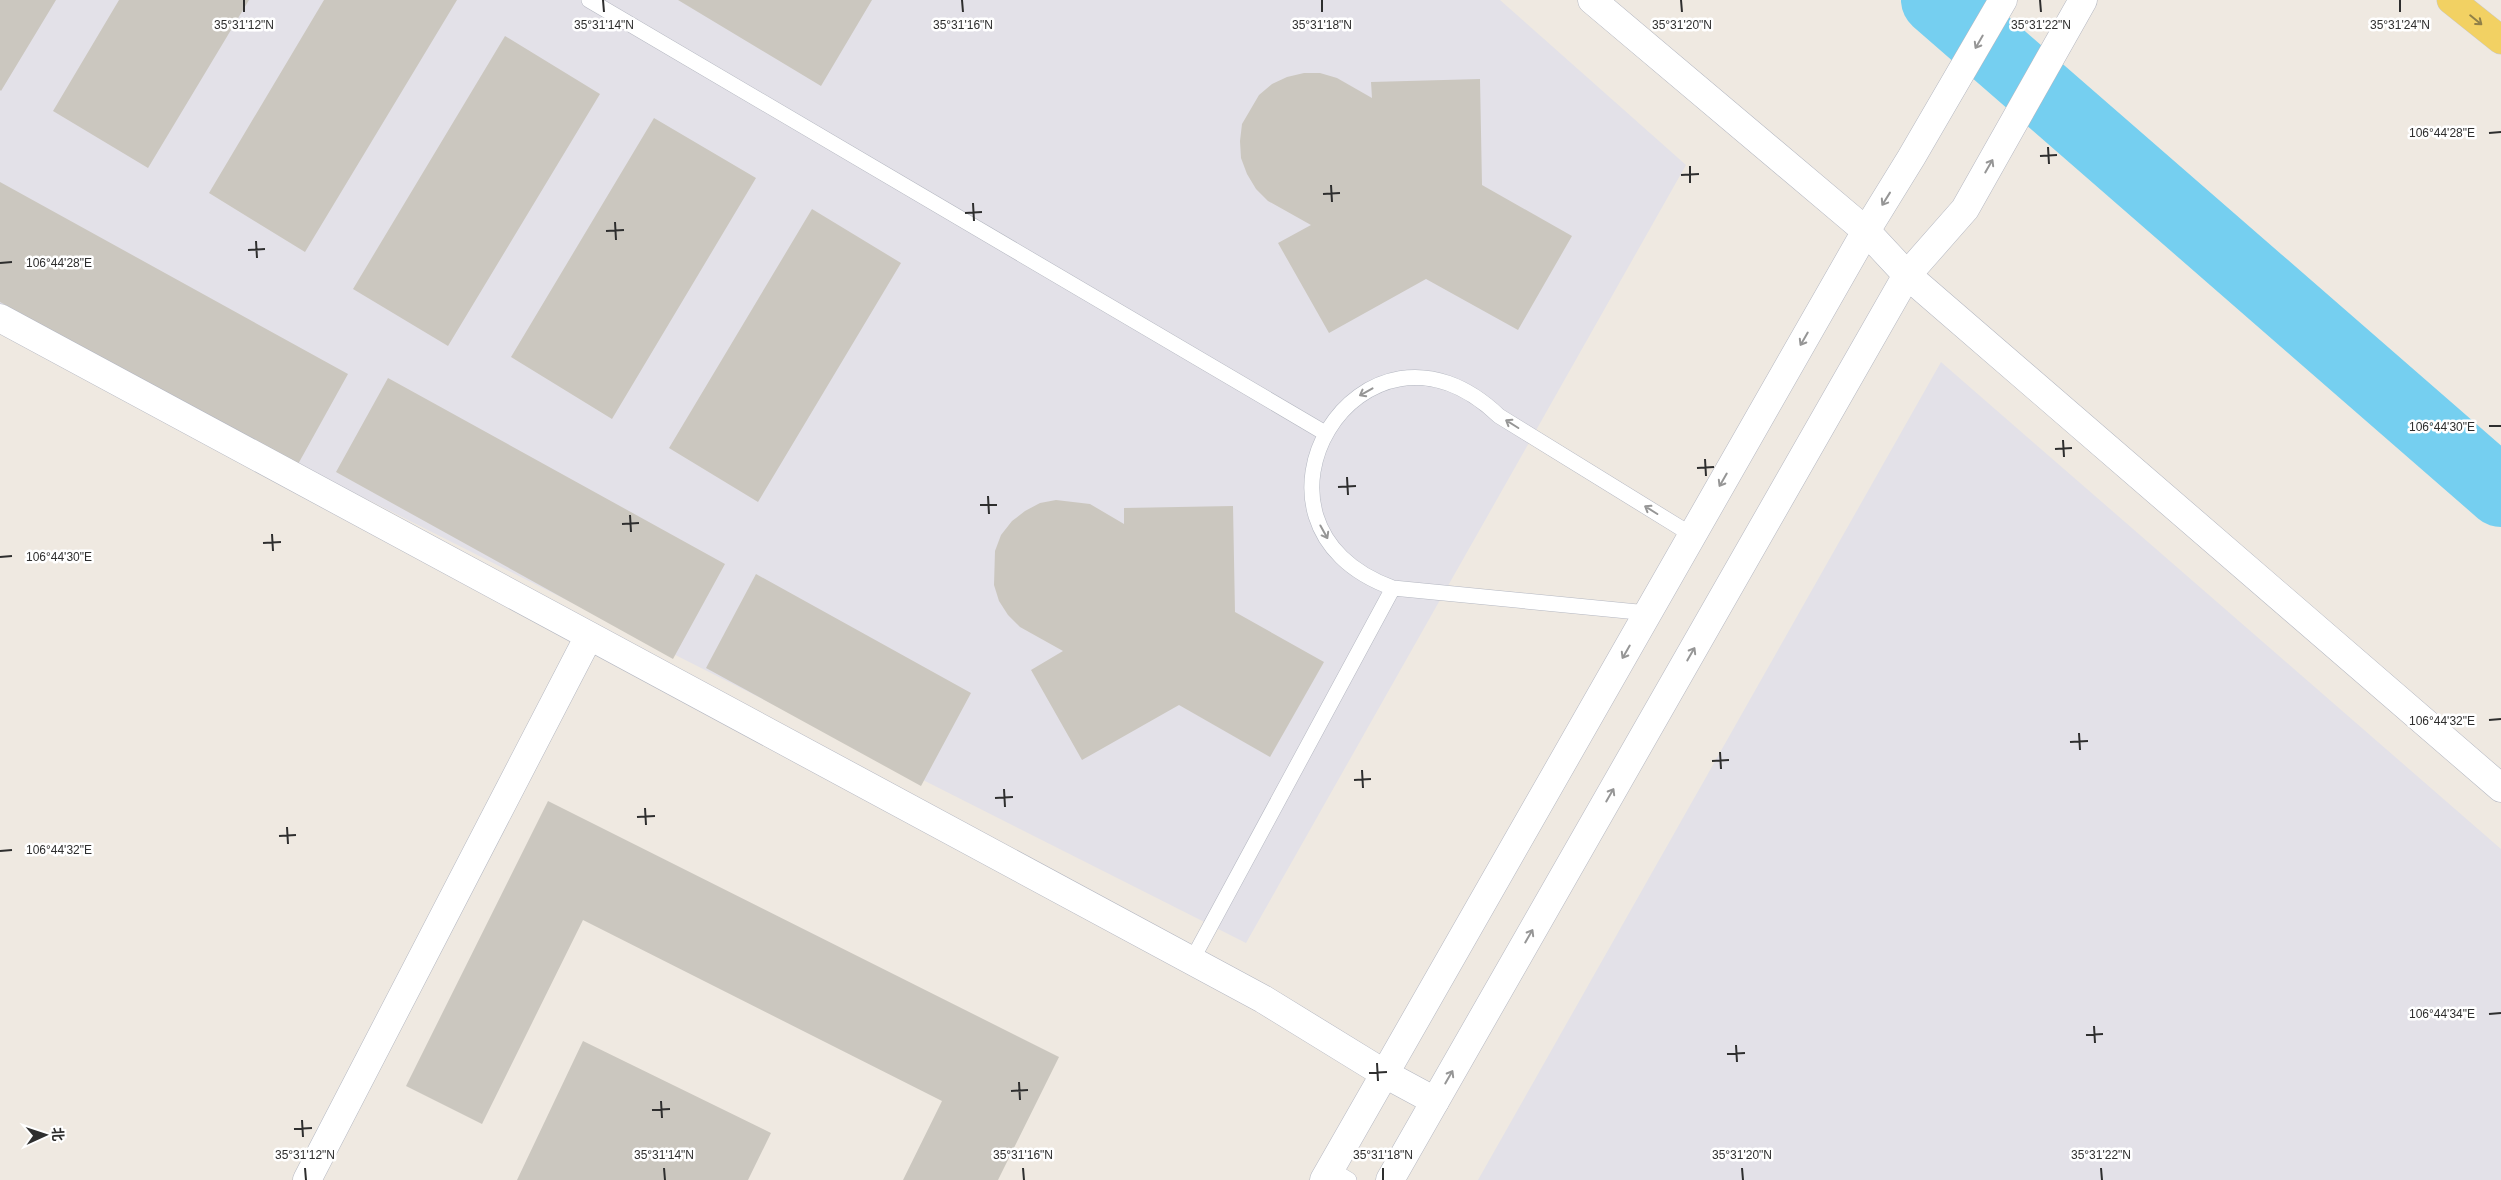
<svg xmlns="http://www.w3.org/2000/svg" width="2501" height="1180" font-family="Helvetica,'Noto Sans SC',sans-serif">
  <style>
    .industrial { fill: #e3e1e8 }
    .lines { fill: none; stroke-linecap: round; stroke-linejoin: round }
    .river { stroke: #75cff0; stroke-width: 70 }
    .building { fill: #cbc7bf }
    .service-casing { stroke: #b4b7c1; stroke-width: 16 }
    .minor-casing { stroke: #b4b7c1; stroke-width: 29 }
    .tertiary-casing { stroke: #b4b7c1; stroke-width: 29 }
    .secondary-casing { stroke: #b4b7c1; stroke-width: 29 }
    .primary-casing { stroke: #c9c9c9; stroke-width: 29 }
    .service { stroke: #fff; stroke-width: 15 }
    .minor { stroke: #fff; stroke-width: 28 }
    .tertiary { stroke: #fff; stroke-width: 28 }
    .secondary { stroke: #fff; stroke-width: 28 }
    .primary { stroke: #f2d163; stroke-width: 28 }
    .oneway { stroke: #908048 }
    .oneway2 { stroke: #969696 }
    .ticks { fill: none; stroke: #2e2e2e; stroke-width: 2 }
    .ticks-label { font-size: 12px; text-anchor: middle; fill: #2e2e2e; stroke: #fff; stroke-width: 5; stroke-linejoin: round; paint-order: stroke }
  </style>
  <rect width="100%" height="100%" fill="#efe9e1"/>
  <path class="industrial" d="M0,0H1500L1686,165L1246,943L0,314Z
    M1941,362L2501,849V1180H1478Z"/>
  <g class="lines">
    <path class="river" d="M1936,0L2501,492"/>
  </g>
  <path class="building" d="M0,0H56L1,91L0,90Z
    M119,0H249L148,168L53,111Z
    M324,0H457L305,252L209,193Z
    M678,0H872L821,86Z
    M505,36L600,94L448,346L353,289Z
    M1304,73H1320L1337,78L1372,98L1371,82L1480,79L1482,185L1572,236L1518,330L1426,279L1329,333L1278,243L1311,225L1268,201L1256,189L1247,174L1241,158L1240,141L1242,124L1259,95L1272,84L1287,77Z
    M654,118L756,178L612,419L511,357Z
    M0,182L348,374L297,466L0,302Z
    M812,209L901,263L758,502L669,448Z
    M388,378L725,564L673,659L336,472Z
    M1056,500L1090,504L1124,524V508L1233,506L1235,612L1324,662L1270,757L1179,705L1082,760L1031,670L1063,651L1020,627L1008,615L999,601L994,585L995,551L1001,535L1012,521L1025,511L1040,503Z
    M756,574L971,693L921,786L706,668Z
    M548,801L1059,1057L998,1180H903L942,1101L583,920L482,1124L406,1086Z
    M583,1041L771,1133L748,1180H517Z"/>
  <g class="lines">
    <g class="service-casing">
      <path id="service" d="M589,0L1325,433
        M1648,613L1393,588C1217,525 1362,285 1499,416L1692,535
        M1192,960L1393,588
        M1331,1169L1349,1180"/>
    </g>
    <g class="minor-casing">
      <path id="minor" d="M0,318L1263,999L1385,1074L1435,1101
        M307,1180L589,636"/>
    </g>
    <g class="tertiary-casing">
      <path id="tertiary" d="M1592,0L1866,231L1907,275L2501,788"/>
    </g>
    <g class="secondary-casing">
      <path id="secondary" d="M1324,1180L1866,231L1911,158L2003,0
        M1390,1180L1907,275L1965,209L2083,0"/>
    </g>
    <g class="primary-casing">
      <path id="primary" d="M2451,0L2501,40"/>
    </g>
    <use href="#service" class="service"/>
    <use href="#minor" class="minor"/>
    <use href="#tertiary" class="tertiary"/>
    <use href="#secondary" class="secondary"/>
    <use href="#primary" class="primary"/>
  </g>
  <defs><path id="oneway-shaft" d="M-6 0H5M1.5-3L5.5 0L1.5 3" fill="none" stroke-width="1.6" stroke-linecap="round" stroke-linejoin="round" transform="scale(1.25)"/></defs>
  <use class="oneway" href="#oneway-shaft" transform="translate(2476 20) rotate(39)"/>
  <g class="oneway2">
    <use href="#oneway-shaft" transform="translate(1979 42) rotate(120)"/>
    <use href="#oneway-shaft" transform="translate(1989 166) rotate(-60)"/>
    <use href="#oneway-shaft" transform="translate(1886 199) rotate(122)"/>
    <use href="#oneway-shaft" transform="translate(1804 339) rotate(120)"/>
    <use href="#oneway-shaft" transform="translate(1366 392) rotate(151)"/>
    <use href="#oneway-shaft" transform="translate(1512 424) rotate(-148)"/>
    <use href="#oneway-shaft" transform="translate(1723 480) rotate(120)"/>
    <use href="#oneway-shaft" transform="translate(1651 510) rotate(-148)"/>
    <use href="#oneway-shaft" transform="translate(1324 532) rotate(61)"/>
    <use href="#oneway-shaft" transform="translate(1626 652) rotate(120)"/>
    <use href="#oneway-shaft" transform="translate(1691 654) rotate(-60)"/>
    <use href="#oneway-shaft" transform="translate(1610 795) rotate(-60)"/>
    <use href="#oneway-shaft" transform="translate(1529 936) rotate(-60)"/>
    <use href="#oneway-shaft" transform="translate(1449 1077) rotate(-60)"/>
  </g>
  <path class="ticks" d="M244,0V12M603,0L604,12M962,0L963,12M1322,0V12M1681,0L1682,12M2040,0L2041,12M2400,0V12M2489,133L2501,132M2048,147L2049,164M2040,156L2057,155M1690,166V183M1681,175L1699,174M1331,185L1332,202M1323,194L1340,193M973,203L974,221M965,213L982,212M615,222L616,240M606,231L624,230M256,241L257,258M248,250L265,249M0,263L12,262M2489,426H2501M2063,440L2064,457M2055,449L2072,448M1705,459L1706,476M1697,468L1714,467M1347,477L1348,495M1338,487L1356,486M988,496L989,514M980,505H997M630,515L631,532M622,524L639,523M272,534L273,551M263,543L281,542M0,557L12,556M2489,720L2501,719M2079,733L2080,750M2070,742L2088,741M1720,752L1721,769M1712,761L1729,760M1362,770L1363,788M1354,780L1371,779M1004,789L1005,807M995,798L1013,797M645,808L646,825M637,817L655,816M287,827L288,844M279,836L296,835M0,851L12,850M2489,1014L2501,1013M2094,1026L2095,1043M2086,1035L2103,1034M1736,1045L1737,1062M1727,1054L1745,1053M1377,1063L1378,1081M1369,1073L1387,1072M1019,1082L1020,1100M1011,1091L1028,1090M661,1101L662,1118M652,1110L670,1109M302,1120L303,1137M294,1129L312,1128M305,1168L306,1180M664,1168L665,1180M1023,1168L1024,1180M1383,1168V1180M1742,1168L1743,1180M2101,1168L2102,1180"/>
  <g class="ticks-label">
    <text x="244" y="29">35°31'12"N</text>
    <text x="604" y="29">35°31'14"N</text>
    <text x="963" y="29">35°31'16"N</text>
    <text x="1322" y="29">35°31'18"N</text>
    <text x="1682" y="29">35°31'20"N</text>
    <text x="2041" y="29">35°31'22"N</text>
    <text x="2400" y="29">35°31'24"N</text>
    <text x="2442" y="137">106°44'28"E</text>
    <text x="59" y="267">106°44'28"E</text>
    <text x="2442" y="431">106°44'30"E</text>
    <text x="59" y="561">106°44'30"E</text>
    <text x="2442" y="725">106°44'32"E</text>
    <text x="59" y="854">106°44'32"E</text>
    <text x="2442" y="1018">106°44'34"E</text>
    <text x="305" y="1159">35°31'12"N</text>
    <text x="664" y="1159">35°31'14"N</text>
    <text x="1023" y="1159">35°31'16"N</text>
    <text x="1383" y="1159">35°31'18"N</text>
    <text x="1742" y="1159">35°31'20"N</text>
    <text x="2101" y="1159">35°31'22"N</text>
  </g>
  <g transform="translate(45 1135) rotate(87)" stroke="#ffffff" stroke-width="4" paint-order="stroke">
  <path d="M0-4L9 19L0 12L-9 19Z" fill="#2e2e2e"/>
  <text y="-8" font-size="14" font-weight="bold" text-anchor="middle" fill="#2e2e2e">北</text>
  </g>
</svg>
